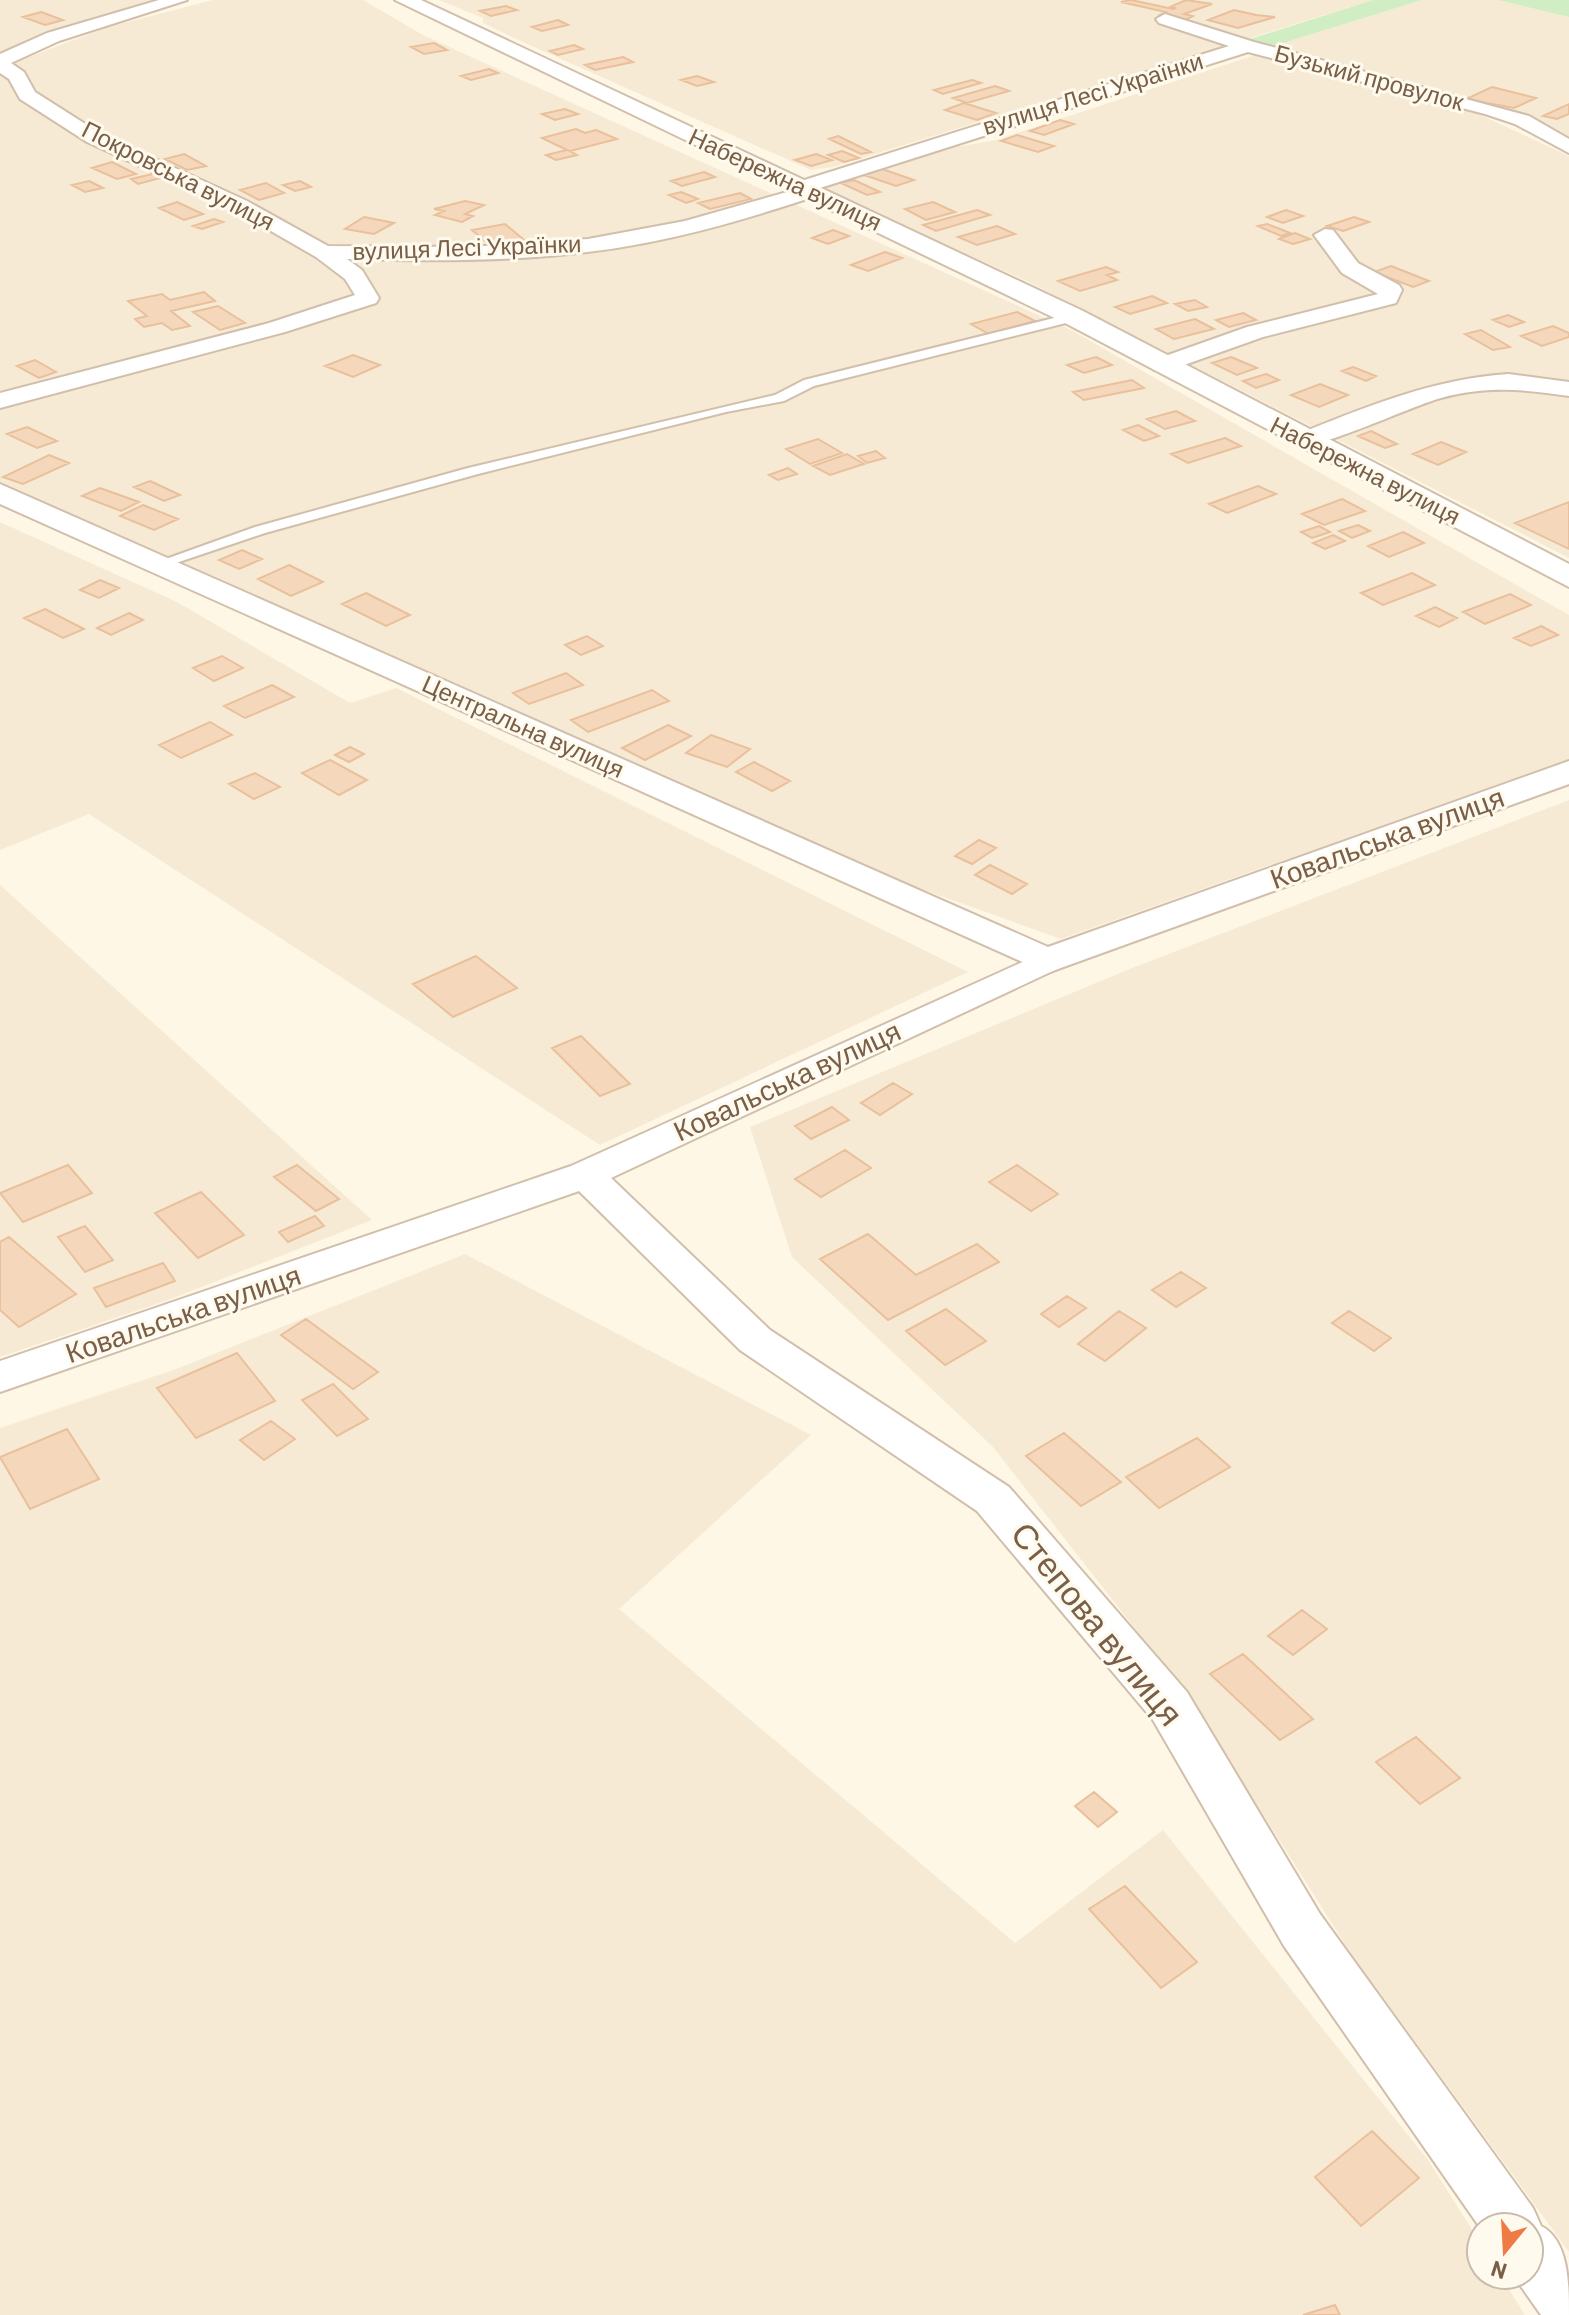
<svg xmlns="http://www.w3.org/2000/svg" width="1569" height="2315" font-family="Barlow,sans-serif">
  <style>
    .residential { fill: #f6ead4 }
    .green { fill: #d0edc3 }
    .building { fill: #f5d8bc; stroke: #e9c09b; stroke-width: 2 }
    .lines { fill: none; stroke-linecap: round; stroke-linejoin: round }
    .service-casing { stroke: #d1bfab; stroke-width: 4 }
    .minor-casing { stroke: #d1bfab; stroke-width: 4 }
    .tertiary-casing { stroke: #d1bfab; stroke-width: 4 }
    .service { fill: #fff; fill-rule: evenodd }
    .minor { fill: #fff; fill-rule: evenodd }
    .tertiary { fill: #fff; fill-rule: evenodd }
    .labels { text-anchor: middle; stroke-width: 6; stroke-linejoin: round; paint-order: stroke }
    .far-street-label { font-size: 24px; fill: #7a5f48; stroke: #fffaee }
    .street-label { font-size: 28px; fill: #7a5f48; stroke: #fffaee }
    .near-street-label { font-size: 34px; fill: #7a5f48; stroke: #fffaee }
  </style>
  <rect width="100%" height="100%" fill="#fef7e6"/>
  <path class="residential" d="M0,0H168L0,57Z
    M213,0H363L423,35L1071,330L1569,615V759L1061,939L815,851L343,634L0,487V68L108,27Z
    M439,0H1373L833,167L811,170L516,39L483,23V18Z
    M1422,0H1498L1569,17V144L1554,134L1267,48Z
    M1255,55L1470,110L1569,156V558L1029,282L817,187L939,150L996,140Z
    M0,522L177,602L350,703L396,688L968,972L600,1145L89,814L0,850Z
    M1569,800V2252L1350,1952L1190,1699L993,1447L792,1257L750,1127L1132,968Z
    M0,885L372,1220L171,1299L0,1357Z
    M465,1254L811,1435L619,1609L1015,1943L1163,1830L1428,2160L1481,2244V2275H1500L1525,2315H0V1428L179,1368Z"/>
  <path class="green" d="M1373,0H1422L1267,48L1244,41Z
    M1498,0H1569V17Z"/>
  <path class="building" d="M1131,0L1173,9L1176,8L1170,7L1186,0L1212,4L1184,14L1193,16L1185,20L1160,15L1166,12L1121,2Z
    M506,6L517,10L491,16L480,11Z
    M1234,10L1256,15L1275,17L1238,28L1208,20Z
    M41,12L63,20L45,25L23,17Z
    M558,20L568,25L542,31L532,27Z
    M434,43L447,50L424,54L411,47Z
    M574,45L583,49L558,55L550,51Z
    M623,57L633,62L595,70L585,65Z
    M489,69L498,73L471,80L461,76Z
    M697,76L714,82L697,86L681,80Z
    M972,80L981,83L943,94L934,90Z
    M995,86L1009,91L967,103L953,98Z
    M1492,87L1536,98L1514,108L1466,99Z
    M964,103L996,113L977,120L945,110Z
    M1569,104V114L1557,119L1543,116Z
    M565,109L578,114L555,120L542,114Z
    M1060,120L1074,124L1044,135L1030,131Z
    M576,129L585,133L596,130L617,139L570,151L577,155L556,160L546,155L567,150L542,138Z
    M1017,135L1054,146L1038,152L1001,141Z
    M838,136L871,152L861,154L829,139Z
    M842,151L859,158L844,162L828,155Z
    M184,154L206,166L187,170L165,159Z
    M816,154L832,160L811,166L795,160Z
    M112,162L136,174L117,179L92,168Z
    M882,169L914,180L896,186L864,175Z
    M704,172L715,177L682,186L671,181Z
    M157,173L164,177L138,184L131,179Z
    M854,180L880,192L867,195L841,183Z
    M89,181L103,188L85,192L72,185Z
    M300,181L311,187L295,191L283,185Z
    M266,183L284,193L259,200L240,190Z
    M681,192L698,199L686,203L669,195Z
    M740,193L751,199L710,209L698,203Z
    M465,201L484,205L465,214L473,216L462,222L435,215L444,211L434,209Z
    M177,202L203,214L184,220L159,208Z
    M933,202L955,212L926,220L905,209Z
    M977,210L990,215L936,231L923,225Z
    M1286,210L1303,216L1283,223L1267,217Z
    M364,217L394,223L374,234L345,229Z
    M1354,217L1369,222L1343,231L1327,226Z
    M214,219L223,222L202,229L193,226Z
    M505,224L524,240L491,246L472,230Z
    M1267,224L1290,233L1281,236L1258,226Z
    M997,226L1015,234L977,245L958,237Z
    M833,230L849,236L828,244L812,238Z
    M1295,233L1310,239L1293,244L1279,239Z
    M885,252L902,258L868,271L851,265Z
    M1391,266L1429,281L1413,287L1374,272Z
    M1106,267L1118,272L1107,275L1117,280L1080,291L1058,281Z
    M204,292L215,301L171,311L190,326L172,330L162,323L144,327L135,319L147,316L128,301L162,294L170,300Z
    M1152,296L1167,303L1130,314L1115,307Z
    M1195,300L1207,307L1188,311L1175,304Z
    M218,306L245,323L220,330L193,312Z
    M1017,312L1035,321L989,334L971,324Z
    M1243,313L1256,320L1229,327L1216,320Z
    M1508,315L1524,322L1509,327L1493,320Z
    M1195,319L1214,329L1174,339L1156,329Z
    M1553,326L1569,333V337L1542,346L1521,336Z
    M1481,330L1510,347L1493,350L1465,334Z
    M353,355L380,365L353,377L325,366Z
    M1096,357L1112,365L1084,373L1067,365Z
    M1231,357L1257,368L1237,375L1212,363Z
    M35,360L56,372L39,378L17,366Z
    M1353,367L1376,376L1366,381L1342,371Z
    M1266,374L1279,380L1256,388L1243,381Z
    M1132,380L1144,388L1084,400L1073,392Z
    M1320,384L1348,395L1319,407L1291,395Z
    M1176,411L1195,421L1165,429L1147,419Z
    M1138,425L1159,436L1144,441L1123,430Z
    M27,427L57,441L37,448L7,434Z
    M1371,431L1397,444L1385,448L1358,436Z
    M1225,438L1241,446L1188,463L1171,454Z
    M818,439L842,453L810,464L786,449Z
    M1441,442L1466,452L1438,465L1413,454Z
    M876,451L885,458L867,463L858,456Z
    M847,454L864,464L830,475L813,466Z
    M49,455L69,463L23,484L3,477Z
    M788,468L797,474L778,480L769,475Z
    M150,481L180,495L164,501L134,487Z
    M1258,486L1276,494L1227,513L1209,504Z
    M100,488L139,502L121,511L82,496Z
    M1342,499L1365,511L1324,525L1302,514Z
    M1569,502V549L1515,523Z
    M143,505L178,519L154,530L120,516Z
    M1358,525L1370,531L1352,538L1339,531Z
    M1319,526L1330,532L1312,538L1301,532Z
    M1403,532L1424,543L1389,557L1368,546Z
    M1333,535L1345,541L1325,549L1313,543Z
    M242,550L262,559L239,569L219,560Z
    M289,565L323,582L291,596L258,579Z
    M1412,573L1435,585L1383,605L1361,593Z
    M100,580L119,588L99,598L80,590Z
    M366,593L410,615L386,626L342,604Z
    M1510,594L1531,605L1485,624L1463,612Z
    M1435,607L1457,618L1439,627L1416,616Z
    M45,609L84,629L63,638L24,618Z
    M129,613L143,620L111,635L97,628Z
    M1541,626L1558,635L1531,646L1514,638Z
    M587,636L603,646L581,655L565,645Z
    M222,656L243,668L214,681L193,668Z
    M566,673L583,685L529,704L513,693Z
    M272,685L294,697L245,718L224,706Z
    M652,690L669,701L588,732L571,720Z
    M210,722L232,735L181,758L159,745Z
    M668,725L691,736L645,760L622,748Z
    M711,735L750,749L727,767L686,753Z
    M350,747L364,754L349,762L335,755Z
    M330,760L367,780L339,795L302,773Z
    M754,762L790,781L772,791L736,772Z
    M255,773L280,787L254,799L229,784Z
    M979,840L996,848L972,864L955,856Z
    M990,865L1027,884L1012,894L975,875Z
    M476,956L517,988L453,1017L413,984Z
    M581,1036L630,1084L600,1096L552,1048Z
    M893,1083L912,1094L880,1115L861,1103Z
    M832,1107L849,1120L811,1139L795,1126Z
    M845,1150L871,1168L821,1197L795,1179Z
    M68,1165L92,1193L23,1222L0,1193Z
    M297,1165L339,1199L316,1211L274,1177Z
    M1017,1165L1058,1194L1031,1211L989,1182Z
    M201,1192L244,1235L198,1258L155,1213Z
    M315,1216L324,1226L288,1242L279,1232Z
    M85,1226L113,1260L85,1272L58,1237Z
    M868,1234L916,1275L977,1244L999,1262L888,1320L820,1259Z
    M9,1237L76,1294L19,1327L0,1310V1242Z
    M163,1263L175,1281L106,1307L94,1288Z
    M1181,1272L1206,1288L1176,1307L1152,1290Z
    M1067,1296L1086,1308L1059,1327L1041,1314Z
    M946,1309L986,1341L945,1365L906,1331Z
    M1119,1311L1146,1328L1105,1361L1078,1344Z
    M1349,1311L1391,1338L1374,1351L1332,1323Z
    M306,1319L378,1372L353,1389L281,1335Z
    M237,1353L275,1401L196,1438L157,1388Z
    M333,1384L368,1419L337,1436L302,1400Z
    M271,1421L295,1439L264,1460L240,1440Z
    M67,1429L99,1479L30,1509L0,1457Z
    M1064,1433L1121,1482L1081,1506L1026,1456Z
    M1197,1438L1230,1467L1159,1508L1126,1477Z
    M1302,1610L1327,1629L1293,1655L1268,1636Z
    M1243,1654L1313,1719L1280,1740L1210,1674Z
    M1416,1737L1460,1778L1420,1804L1376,1762Z
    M1094,1792L1117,1812L1098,1827L1075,1806Z
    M1125,1886L1197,1962L1161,1988L1089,1909Z
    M1372,2131L1419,2178L1361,2226L1315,2177Z
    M1335,2305L1340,2315H1303Z"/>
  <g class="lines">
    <g class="service-casing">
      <path id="service" d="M1074,313L1078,314V320L814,386L784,401L726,412L478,474L265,533L164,567L152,564L255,527L468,468L775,395L804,380Z"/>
    </g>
    <g class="minor-casing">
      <path id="minor" d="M159,0H187L59,41L11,63L24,72L35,92L101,134L247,201L328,246L469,247L588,239L685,221L794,190L795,183L1229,46L1159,23L1156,19L1165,14L1254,42L1529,116L1569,139V153L1515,124L1485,114L1248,52L820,188L819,195C744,220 666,243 587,252C507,262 427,261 347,259L362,270L379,298L376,303L285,332L0,408V393L269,323L355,295L345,279L316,257L233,209L87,142L20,99L9,79L0,73V54L47,33Z
        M1325,229L1333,230L1358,263L1399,285L1402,290L1396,303L1263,337L1170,370H1154L1150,365L1154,360L1247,327L1378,294L1342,273L1314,235Z
        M1508,374L1569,382V396C1524,389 1485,386 1441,398C1411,406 1318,451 1296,445L1292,440L1296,435C1365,407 1433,379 1508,374Z
        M1047,951L1059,954L1064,961L1059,968L611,1178L770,1330L1009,1487L1187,1692L1320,1914L1533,2208L1541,2226C1569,2240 1569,2285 1569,2315H1541L1513,2275H1529V2227L1481,2229L1284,1946L1153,1720L977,1511L740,1350L579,1191L0,1392V1361L571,1166Z"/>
    </g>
    <g class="tertiary-casing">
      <path id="tertiary" d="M395,0H421L1083,311L1569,564V587L1065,323Z
        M0,484L1048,947L1569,761V784L1047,973L0,504Z"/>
    </g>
    <use href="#service" class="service"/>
    <use href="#minor" class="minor"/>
    <use href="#tertiary" class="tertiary"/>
  </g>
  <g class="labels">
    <g class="far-street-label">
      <text transform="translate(1369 78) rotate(15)" y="8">Бузький провулок</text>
      <text transform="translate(1093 94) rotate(-17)" y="8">вулиця Лесі Українки</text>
      <text transform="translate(178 176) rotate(27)" y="8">Покровська вулиця</text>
      <text transform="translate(785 180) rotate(25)" y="8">Набережна вулиця</text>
      <text transform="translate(467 248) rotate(-2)" y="8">вулиця Лесі Українки</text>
      <text transform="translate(1365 471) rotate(27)" y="8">Набережна вулиця</text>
      <text transform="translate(523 727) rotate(24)" y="8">Центральна вулиця</text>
    </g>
    <g class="street-label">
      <text transform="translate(1387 838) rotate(-20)" y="10">Ковальська вулиця</text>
      <text transform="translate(787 1081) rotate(-25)" y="10">Ковальська вулиця</text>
      <text transform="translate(183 1314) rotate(-19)" y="10">Ковальська вулиця</text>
    </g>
    <g class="near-street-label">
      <text transform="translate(1097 1624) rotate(51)" y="12">Степова вулиця</text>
    </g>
  </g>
  <g transform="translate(1505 2251) rotate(198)"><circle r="38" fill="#fffaee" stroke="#cabcac" stroke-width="2"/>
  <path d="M0-6L14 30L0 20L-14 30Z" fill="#f07a43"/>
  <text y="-12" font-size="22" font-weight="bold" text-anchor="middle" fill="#7a5f48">N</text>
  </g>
</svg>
